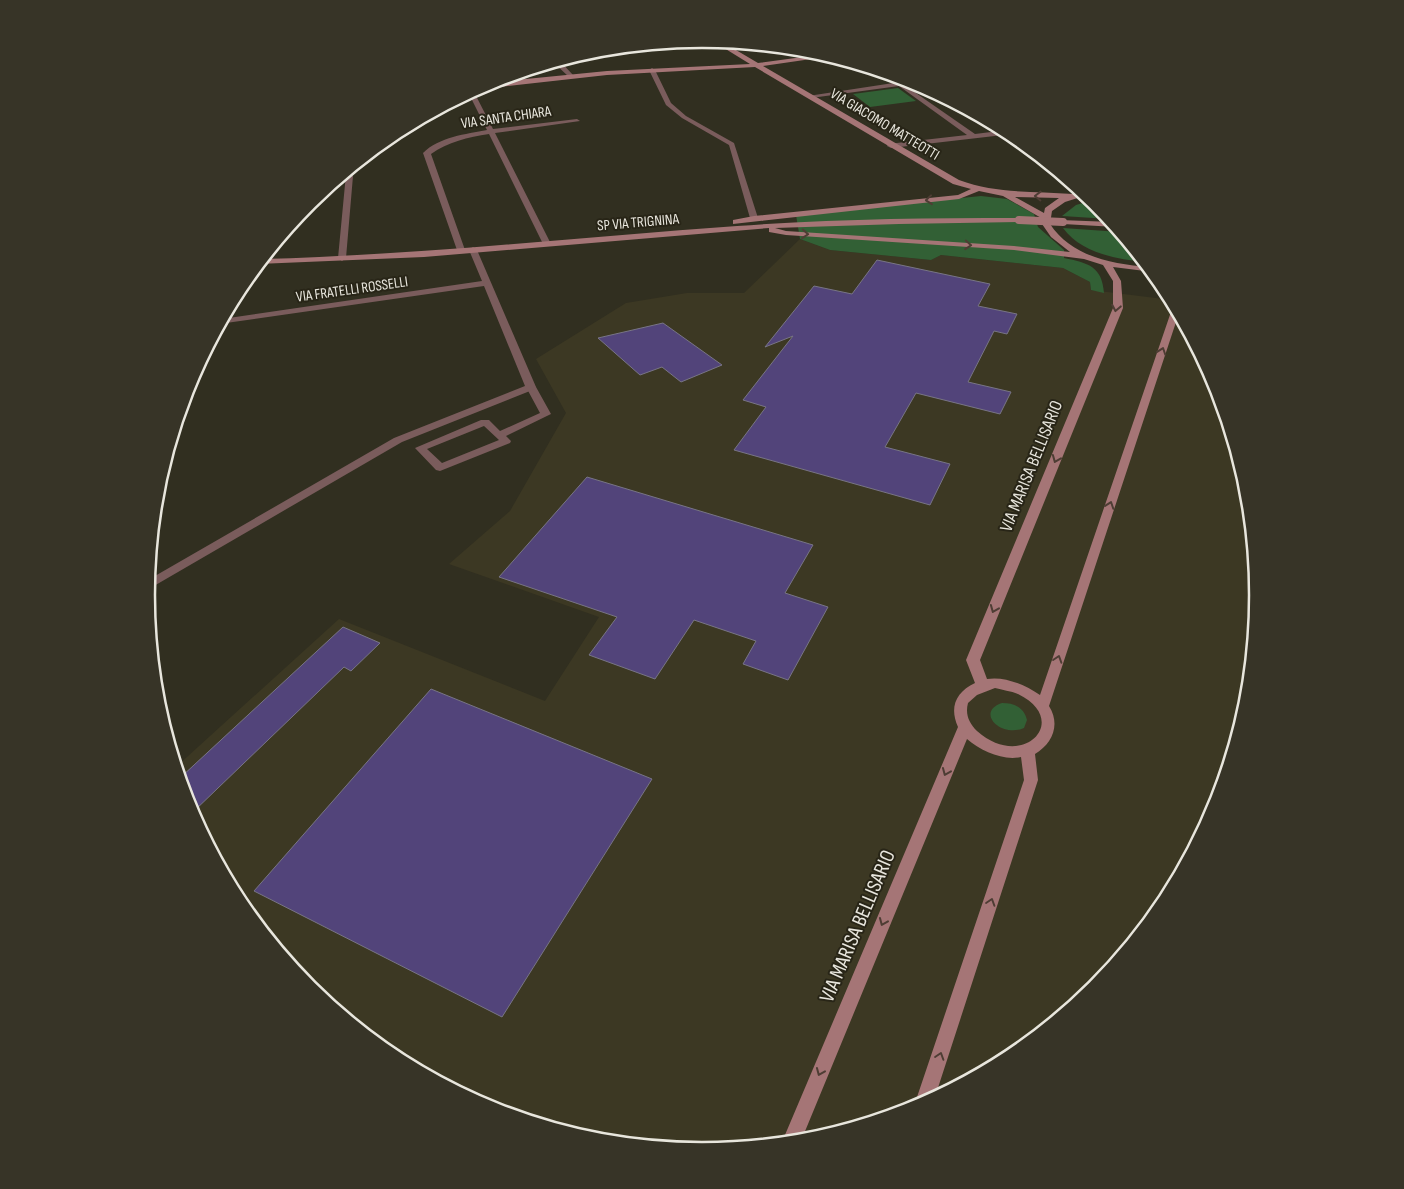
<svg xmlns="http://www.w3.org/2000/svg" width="1404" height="1189" font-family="'Sofia Sans Condensed',sans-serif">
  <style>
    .built { fill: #3c3823 }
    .green { fill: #326035 }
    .building { fill: #52447a; stroke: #787585 }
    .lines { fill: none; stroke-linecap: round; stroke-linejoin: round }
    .lane { fill: #7a5c5c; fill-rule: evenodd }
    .street { fill: #7a5c5c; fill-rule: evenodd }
    .secondary { fill: #a57576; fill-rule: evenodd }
    .secondary-bridge { stroke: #a57576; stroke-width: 8 }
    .oneway { stroke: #4e3d34 }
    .labels { text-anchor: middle; stroke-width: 4; stroke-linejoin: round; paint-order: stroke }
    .far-street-label { font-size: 15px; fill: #e8e6dd; stroke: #282517 }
    .street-label { font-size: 18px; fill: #e8e6dd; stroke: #282517 }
    .near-street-label { font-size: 21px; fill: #e8e6dd; stroke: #282517 }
    .rim { fill: none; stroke: #e8e6dd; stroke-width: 2.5 }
  </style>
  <rect width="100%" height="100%" fill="#312f20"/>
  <path class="built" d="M800,239L830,250L931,260L941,255L1063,268L1090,282L1091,290L1172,300L1216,382L1247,486L1258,595L1247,703L1215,807L1164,903L1095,988L1011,1057L914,1108L810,1140L702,1150L593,1140L489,1108L393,1056L309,987L240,903L188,807L176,767L339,619L545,701L599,617L449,564L510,511L566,413L536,359L626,303L687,293H744Z"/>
  <path class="green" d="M898,88L916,101L870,107L853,94Z
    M981,196L1007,199L1034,214L1038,227L1064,250V258C1088,263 1102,266 1104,293L1091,290L1090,282L1063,268L941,255L931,260L830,250L800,239L796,215Z
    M1093,200L1109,219L1062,216L1076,205Z
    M1063,228L1120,232L1145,262C1116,259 1081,253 1063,228Z
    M1002,703C1014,703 1024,707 1027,720L1024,728C1001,738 975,712 1002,703Z"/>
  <path class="building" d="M877,260L990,284L978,306L1017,314L1007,334L994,331L968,382L1011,392L1000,414L916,393L885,447L950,464L930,505L734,450L766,407L743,400L793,336L765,347L814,286L852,294Z
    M663,323L722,365L681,382L662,367L640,375L598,338Z
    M587,477L813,545L785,593L828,607L788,680L743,664L756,641L694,620L655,679L589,655L617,617L499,577Z
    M343,627L380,643L351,671L344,667L192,813L180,778Z
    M431,689L652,779L502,1017L254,891Z"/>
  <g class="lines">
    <path class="lane" d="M531,384L536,387L551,414L506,436L511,441L510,443L440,471L436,470L415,448L481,420H489L500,431L540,413L526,387ZM484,426L499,440L442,463L427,449Z"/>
    <path class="street" d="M559,60L573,75V77H569L553,62Z
      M652,68L655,70L671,103L686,116L734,143L758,218L757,220L750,218L729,145L682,118L666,105L649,70Z
      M900,82L975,134L1007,130L1012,134L891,148L887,146L888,144L967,135L899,86L811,98L808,96Z
      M473,90L493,129L577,119L580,121L495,133L551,244L550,246L543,244L489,134C468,137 448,142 431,154L465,250L461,253L457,250L423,153C439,137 466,134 487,130L468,92Z
      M346,174L353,176L346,258L342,261L338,258Z
      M473,247L477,250L536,387L535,389L402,442L147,590L148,580L394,438L525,386L484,286L219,324L222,319L482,281L469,250Z"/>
    <path class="secondary" d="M711,40H719L758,63L825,54L832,56L763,66L959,180C997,194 1034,191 1073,194L1082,191L1087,195L1065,202L1052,211L1050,224C1072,257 1112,264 1149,267L1153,272L1113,267L1121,281L1123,308L980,660L987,679C1005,676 1025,685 1040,695L1173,306H1175L1179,313L1049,706C1061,725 1052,744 1035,754L1038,780L935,1097L916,1107L915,1103L1024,780L1021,757C1003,761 981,751 967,739L801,1141L782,1142L958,727C949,707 956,692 975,683L966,660L1113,308V281L1103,265L1084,259L1014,250L786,235L769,232V228L424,257L258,264L262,259C421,255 578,237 737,226C831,219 925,218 1019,218L1023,220L1019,222L899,224L775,228L786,231L1014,246L1070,252L1051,237L1042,224L1043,219L1003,196L979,191L959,199L733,224V220L754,216L958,195L971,189L953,184L755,67L607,75L473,90L483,85L495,82L607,71L750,64ZM1015,197L1059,198L1045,208L1044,213ZM995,688C1002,690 1011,691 1018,694C1072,720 1023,772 977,731C969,723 965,714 968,703L977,695Z
      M1060,220L1112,222L1116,227L1063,224H1060Z"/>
    <path class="secondary-bridge" d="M1019,220L1063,222"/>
  </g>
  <defs><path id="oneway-chevron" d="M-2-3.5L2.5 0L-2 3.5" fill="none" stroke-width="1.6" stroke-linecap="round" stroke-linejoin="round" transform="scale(1.25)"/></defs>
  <g class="oneway">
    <use href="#oneway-chevron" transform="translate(1038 196) rotate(-179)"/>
    <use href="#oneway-chevron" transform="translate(929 200) rotate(174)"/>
    <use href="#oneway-chevron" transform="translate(805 234) rotate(4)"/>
    <use href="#oneway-chevron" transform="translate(968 245) rotate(4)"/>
    <use href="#oneway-chevron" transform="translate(1116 308) rotate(101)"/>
    <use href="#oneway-chevron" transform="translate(1162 351) rotate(-71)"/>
    <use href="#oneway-chevron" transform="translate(1056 459) rotate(112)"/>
    <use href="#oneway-chevron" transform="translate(1110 505) rotate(-71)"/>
    <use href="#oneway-chevron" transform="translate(994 609) rotate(112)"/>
    <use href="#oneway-chevron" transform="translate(1058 659) rotate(-72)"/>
    <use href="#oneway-chevron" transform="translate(946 772) rotate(113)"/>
    <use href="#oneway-chevron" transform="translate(991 902) rotate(-72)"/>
    <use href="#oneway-chevron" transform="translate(883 922) rotate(113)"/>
    <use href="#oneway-chevron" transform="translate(940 1056) rotate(-72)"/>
    <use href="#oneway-chevron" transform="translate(820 1072) rotate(113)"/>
  </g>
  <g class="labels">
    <g class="far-street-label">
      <text transform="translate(506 117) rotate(-8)" y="5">VIA SANTA CHIARA</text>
      <text transform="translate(885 124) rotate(31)" y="5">VIA GIACOMO MATTEOTTI</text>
      <text transform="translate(638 222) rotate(-5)" y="5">SP VIA TRIGNINA</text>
      <text transform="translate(352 289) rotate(-8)" y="5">VIA FRATELLI ROSSELLI</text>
    </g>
    <g class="street-label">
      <text transform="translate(1031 466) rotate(-68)" y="6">VIA MARISA BELLISARIO</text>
    </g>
    <g class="near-street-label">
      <text transform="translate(857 926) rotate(-67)" y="7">VIA MARISA BELLISARIO</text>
    </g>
  </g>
  <path d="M0 0H1404V1189H0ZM155 595a547 547 0 1 1 1094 0a547 547 0 1 1-1094 0Z" fill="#373427" fill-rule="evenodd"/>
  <path class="rim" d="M155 595a547 547 0 1 1 1094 0a547 547 0 1 1-1094 0Z"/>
</svg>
